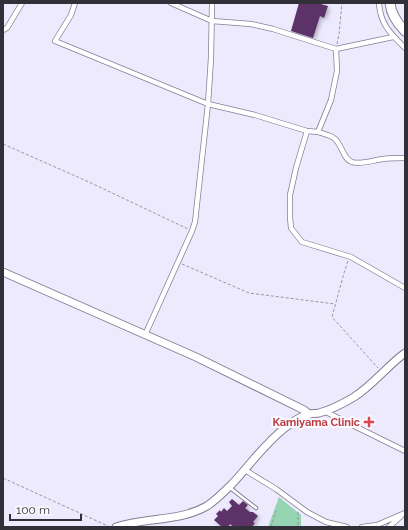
<svg xmlns="http://www.w3.org/2000/svg" width="408" height="530" font-family="Raleway,sans-serif">
  <style>
    .green { fill: #96d5b1 }
    .building { fill: #5c3168; filter: url(#shadow) }
    .lines { fill: none; stroke-linecap: round; stroke-linejoin: round }
    .lane-casing { stroke: #847f95; stroke-width: 4.5 }
    .street-casing { stroke: #847f95; stroke-width: 6 }
    .secondary-casing { stroke: #847f95; stroke-width: 9 }
    .highway-casing { stroke: #847f95; stroke-width: 11 }
    .path { stroke: #9996a5; stroke-width: 1; stroke-dasharray: 3 2; stroke-linecap: butt }
    .lane { stroke: #fff; stroke-width: 2.5 }
    .street { stroke: #fff; stroke-width: 4.5 }
    .secondary { stroke: #fff; stroke-width: 7 }
    .highway { stroke: #fff; stroke-width: 9 }
    .health-dot { fill: #e0444e; stroke: #fbfaff; stroke-width: 1.5 }
    .labels { text-anchor: middle; stroke-width: 4; stroke-linejoin: round; paint-order: stroke }
    .health-label { font-size: 11px; font-weight: bold; fill: #be3a42; stroke: #fbfaff; text-anchor: end }
  </style>
  <defs>
    <filter id="shadow"><feDropShadow dx="2" dy="2" stdDeviation="2" flood-color="#0004"/></filter>
  </defs>
  <rect width="100%" height="100%" fill="#eeeafe"/>
  <path class="green" d="M279,497L301,515V527H268Z"/>
  <path class="building" d="M299,3H317L328,6L324,18L320,16L313,38L291,31Z
    M232,499L239,505L243,501L248,505L245,508L250,512H253L258,516L253,522L255,523L252,527H234L230,524L228,527H222L214,520L218,516L216,514L220,510L221,512L224,508L227,511L232,506L229,502Z"/>
  <g class="lines">
    <g class="lane-casing">
      <path id="lane" d="M229,487L256,508"/>
    </g>
    <g class="street-casing">
      <path id="street" d="M75,3L71,15L55,41L208,104L255,115L307,131L318,132
        M171,3L212,21L251,24L273,29L336,49L393,37
        M379,3C380,24 391,34 405,48
        M3,30L7,28L22,3
        M336,49L337,71L331,100L318,132C323,134 331,135 335,139C342,145 343,159 352,162C360,165 374,160 383,159C390,158 398,158 405,158
        M307,131L296,168L290,195V217L291,228L302,242L351,257L405,288
        M145,335L192,231L195,222L208,104L211,58L212,3
        M324,411L405,451
        M245,470L276,489L307,512L326,522L347,527
        M362,527L377,525L405,513
        M389,527L401,516"/>
    </g>
    <g class="secondary-casing">
      <path id="secondary" d="M3,272L196,357L304,410L309,414
        M116,527C145,517 179,522 207,506C216,500 224,492 232,484C250,465 265,443 286,427C292,422 302,416 310,414C312,413 316,414 319,413C330,410 344,403 354,397C373,385 387,366 405,353"/>
    </g>
    <g class="highway-casing">
      <path id="highway" d="M390,3C391,14 397,23 405,31"/>
    </g>
    <path class="path" d="M337,44L339,34L342,3
      M3,144L89,182L188,229
      M348,261L344,273L332,317L378,368
      M182,264L249,293L335,304
      M3,478L110,527
      M298,512V527
      M271,527L276,511"/>
    <use href="#lane" class="lane"/>
    <use href="#street" class="street"/>
    <use href="#secondary" class="secondary"/>
    <use href="#highway" class="highway"/>
  </g>
  <path class="health-dot" d="M367 416h4v4h4v4h-4v4h-4v-4h-4v-4h4z"/>
  <g class="labels">
    <g class="health-label">
      <text x="360" y="426">Kamiyama Clinic</text>
    </g>
  </g>
  <rect width="408" height="530" fill="none" stroke="#312f38" stroke-width="8"/>
  <path d="M10 514v6h71v-6" fill="none" stroke="#312f38" stroke-width="2"/>
  <text x="16" y="514" font-size="12" fill="#312f38" stroke="#fbfaff" stroke-width="3" paint-order="stroke">100 m</text>
</svg>
